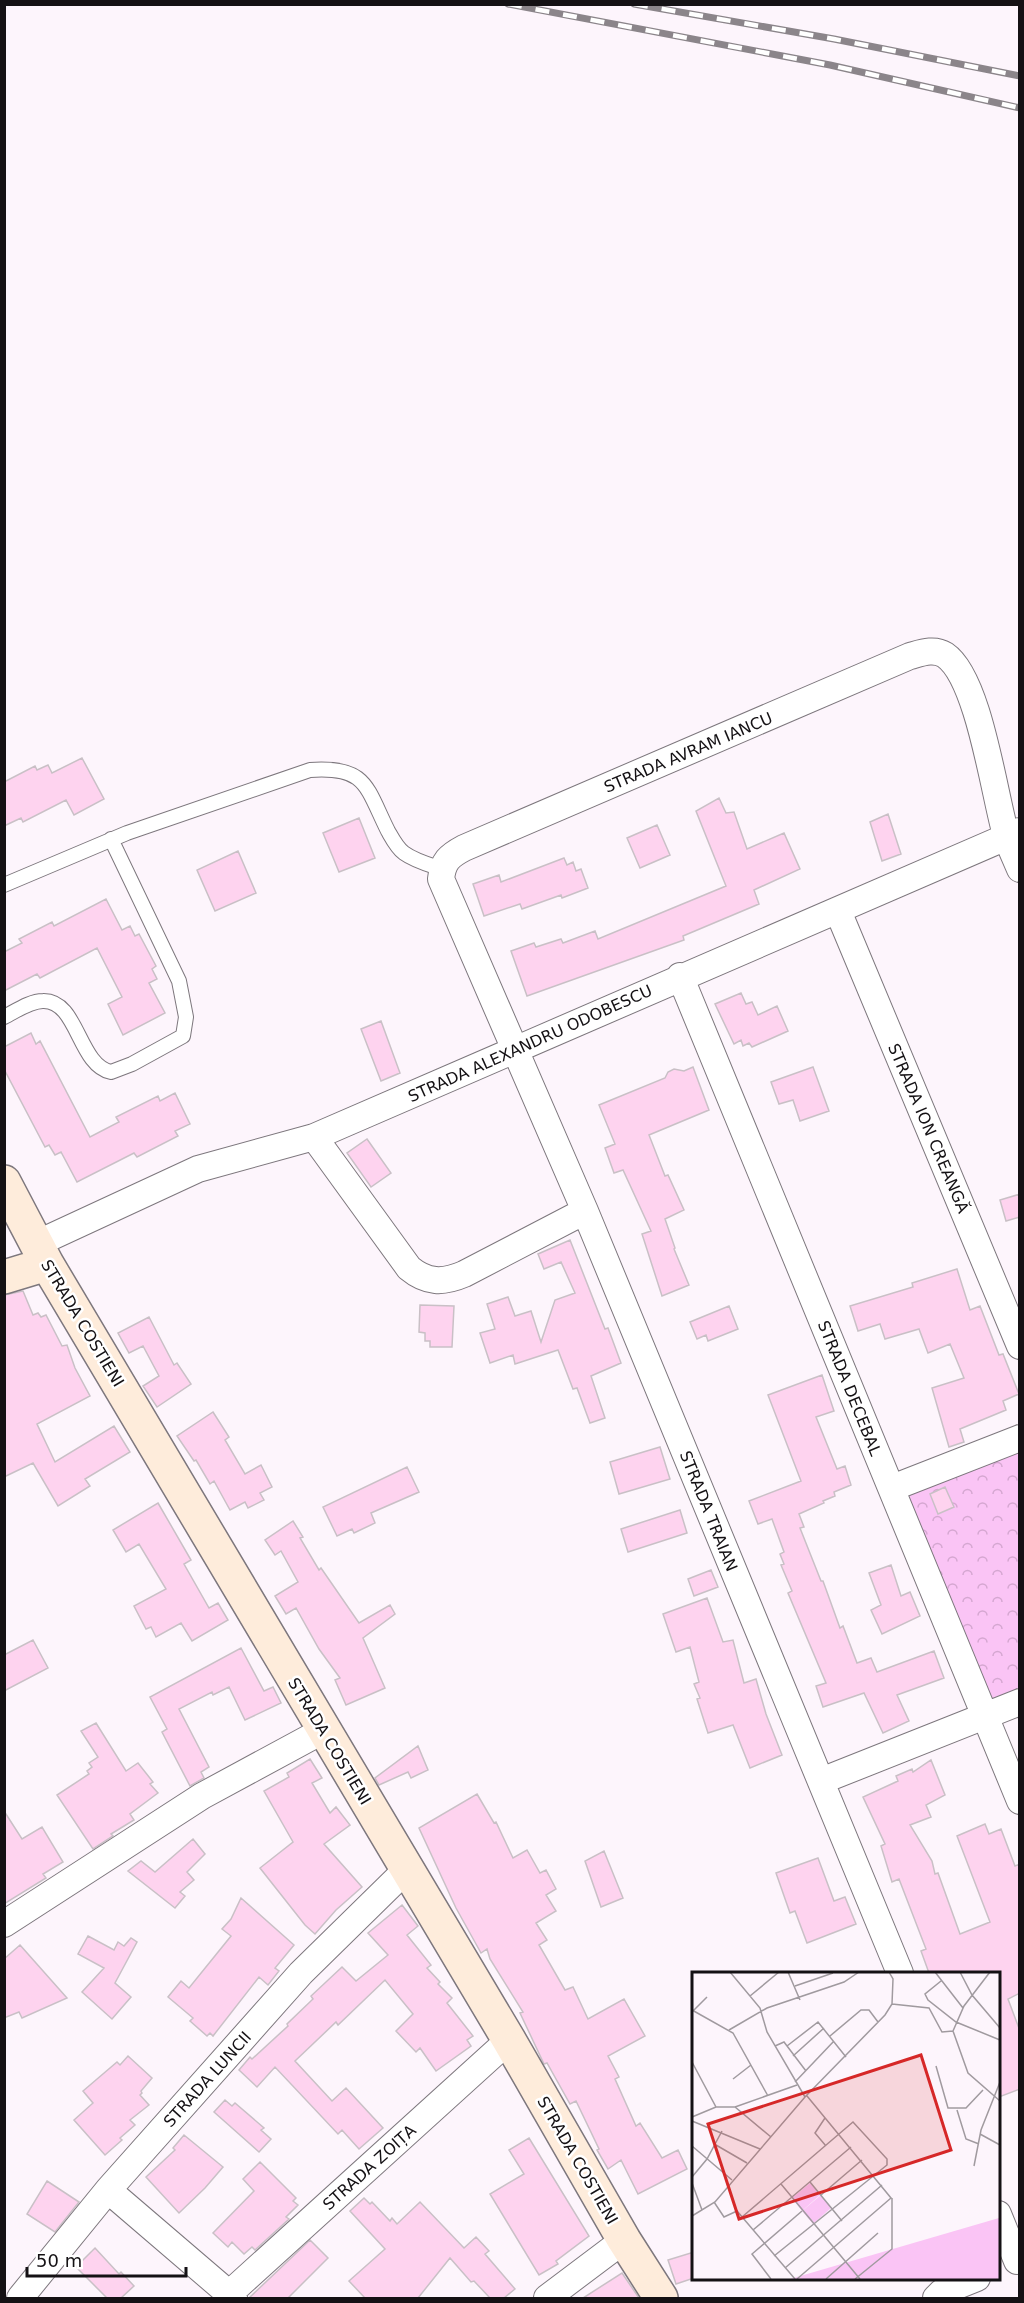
<svg xmlns="http://www.w3.org/2000/svg" width="1024" height="2303" font-family="'DejaVu Sans',sans-serif">
  <style>
    .park { fill: url(#park-crowns) }
    .building { fill: #fed3ef; stroke: #c9c0c6; stroke-width: 1.5 }
    .lines { fill: none; stroke-linecap: round; stroke-linejoin: round }
    .lane-casing { stroke: #7d777d; stroke-width: 16 }
    .street-casing { stroke: #7d777d; stroke-width: 28 }
    .secondary-casing { stroke: #7d777d; stroke-width: 36 }
    .lane { stroke: #fff; stroke-width: 14 }
    .street { stroke: #fff; stroke-width: 26 }
    .secondary { stroke: #feecdb; stroke-width: 33 }
    .rail-casing { stroke: #8b858a; stroke-width: 7 }
    .rail { stroke: #fff; stroke-width: 4.5; stroke-dasharray: 14; stroke-linecap: butt }
    .labels { text-anchor: middle; stroke-width: 5; stroke-linejoin: round; paint-order: stroke }
    .street-label { font-size: 16px; fill: #141114; stroke: #fff }
    .inset-road { fill: none; stroke: #a09a9f; stroke-width: 1.5 }
    .view { fill: #d62828; fill-opacity: 0.15; stroke: #d62828; stroke-width: 3 }
    .inset-edge { fill: none; stroke: #141114; stroke-width: 3 }
  </style>
  <defs>
    <pattern id="park-crowns" width="20" height="18" patternUnits="userSpaceOnUse" patternTransform="scale(1.5)"><rect width="20" height="18" fill="#fac4f5"/><path d="M2 6a3 3 0 1 1 6 0M12 15a3 3 0 1 1 6 0" fill="none" stroke="#d5a7d1"/></pattern>
  </defs>
  <rect width="100%" height="100%" fill="#fdf5fc"/>
  <path class="park" d="M1019,1443V1698L986,1710L897,1491Z"/>
  <path class="building" d="M82,758L104,799L74,815L66,800L23,822L21,818L4,826V782L35,766L37,770L48,765L52,773Z
    M719,798L726,813L734,812L747,849L784,833L800,869L754,890L759,904L683,936L684,940L527,996L511,951L534,943L536,947L561,939L563,943L595,931L598,939L726,886L696,811Z
    M888,814L901,854L882,861L870,822Z
    M359,818L375,858L339,872L323,833Z
    M657,825L670,855L640,868L627,838Z
    M238,851L256,893L215,911L197,870Z
    M564,858L567,865L573,862L576,871L581,869L588,888L562,898L561,895L522,909L520,904L484,916L473,884L499,875L501,882Z
    M106,899L122,930L130,926L135,936L139,934L156,966L152,969L157,979L149,983L165,1013L123,1035L108,1004L122,997L97,948L40,978L37,974L4,991V952L22,943L19,939L52,922L54,926Z
    M741,993L746,1004L752,1002L758,1015L777,1006L788,1031L752,1047L749,1043L743,1046L741,1040L734,1044L715,1004Z
    M381,1021L400,1073L381,1081L361,1029Z
    M31,1033L36,1044L40,1041L90,1137L119,1122L116,1117L158,1096L160,1101L175,1093L190,1124L175,1131L178,1136L137,1157L134,1153L77,1182L61,1152L55,1155L49,1145L45,1147L4,1069V1047Z
    M693,1067L709,1110L649,1135L665,1176L668,1175L684,1210L665,1219L675,1248L674,1249L689,1285L662,1296L642,1234L651,1231L623,1170L614,1173L605,1148L615,1144L599,1105L665,1078L668,1072L674,1069L684,1071Z
    M813,1067L829,1111L800,1121L793,1100L779,1104L771,1082Z
    M367,1139L391,1173L371,1187L347,1153Z
    M1020,1194V1217L1006,1221L1000,1200Z
    M570,1240L605,1329L608,1328L621,1363L591,1376L605,1418L590,1423L577,1388L573,1389L558,1350L515,1364L513,1355L490,1363L480,1333L495,1329L487,1304L508,1297L515,1316L531,1311L541,1342L555,1300L575,1293L561,1262L544,1269L538,1254Z
    M957,1269L970,1310L980,1306L999,1355L1003,1354L1019,1394L1003,1401L1006,1410L960,1429L964,1442L949,1447L932,1388L964,1378L950,1344L928,1353L919,1329L885,1339L880,1324L858,1331L850,1306L913,1287L912,1283Z
    M23,1291L33,1315L38,1313L41,1317L46,1315L62,1346L67,1345L75,1368L90,1396L37,1424L55,1462L114,1426L130,1452L85,1479L90,1486L58,1506L33,1463L4,1477V1295Z
    M420,1305L454,1306L452,1347H430V1341H425V1333L419,1332Z
    M729,1306L738,1329L708,1341L706,1335L697,1339L690,1322Z
    M149,1317L174,1365L177,1363L191,1384L157,1407L143,1386L159,1376L143,1346L129,1353L118,1333Z
    M822,1375L834,1411L816,1417L837,1469L845,1466L851,1485L834,1492L835,1496L823,1501L824,1503L799,1514L804,1527L800,1528L821,1581H823L840,1628L843,1626L857,1663L871,1658L877,1672L934,1651L944,1678L897,1695L909,1721L883,1733L864,1693L823,1707L816,1686L826,1683L788,1593L792,1591L781,1565L784,1564L780,1554L784,1552L772,1519L758,1524L749,1501L801,1481L768,1395Z
    M213,1412L229,1437L225,1440L245,1474L261,1465L272,1487L260,1493L264,1500L248,1508L245,1502L230,1510L214,1481L210,1484L196,1460L194,1461L177,1436Z
    M660,1447L670,1479L619,1494L610,1462Z
    M407,1467L419,1492L371,1513L375,1523L354,1533L352,1529L337,1536L323,1507Z
    M945,1487L954,1507L938,1514L930,1494Z
    M158,1503L191,1560L184,1564L209,1608L218,1603L228,1620L192,1641L181,1623L156,1637L151,1627L146,1629L134,1606L166,1589L139,1544L126,1552L113,1530Z
    M680,1510L687,1533L628,1552L621,1529Z
    M293,1521L303,1537L300,1538L319,1570L321,1568L359,1623L390,1605L395,1614L363,1638L385,1688L346,1705L335,1680L340,1678L319,1649L296,1608L286,1614L275,1596L298,1582L281,1551L275,1555L265,1540Z
    M891,1565L901,1596L910,1592L920,1616L882,1634L871,1610L881,1605L869,1573Z
    M711,1570L718,1587L694,1596L688,1579Z
    M707,1598L723,1642L733,1640L744,1683L756,1679L766,1714L782,1755L750,1768L733,1725L708,1733L697,1699L700,1698L694,1684L699,1682L690,1647L676,1652L663,1614Z
    M33,1640L48,1668L4,1691V1655Z
    M241,1648L264,1691L273,1687L281,1703L245,1720L229,1687L213,1695L212,1692L179,1709L209,1767L201,1772L204,1778L190,1786L162,1732L167,1729L150,1697Z
    M96,1723L126,1771L138,1763L153,1782L150,1784L158,1793L130,1814L134,1820L111,1834L113,1836L93,1849L57,1795L89,1774L87,1771L92,1767L89,1763L98,1757L81,1731Z
    M418,1746L428,1770L411,1778L408,1772L379,1785L375,1778Z
    M310,1759L322,1778L312,1783L330,1813L336,1807L350,1825L324,1844L362,1887L336,1910L315,1934L305,1925L260,1868L293,1842L264,1791L289,1777L287,1773Z
    M931,1760L945,1795L926,1805L931,1817L910,1825L932,1861L935,1874L938,1873L960,1934L990,1922L957,1836L985,1824L989,1834L1001,1829L1015,1866L1020,1864V1993L1008,1999L1020,2031V2089L999,2097V1973H929L921,1951L926,1949L899,1879L892,1882L881,1846L885,1844L863,1797L898,1781L896,1776L912,1769L913,1772Z
    M477,1794L494,1823L496,1822L513,1858L527,1850L540,1873L546,1870L556,1889L546,1895L556,1911L536,1923L547,1940L539,1945L565,1990L573,1987L588,2019L624,1999L645,2036L608,2056L619,2077L615,2079L636,2126L640,2123L662,2158L678,2150L687,2169L638,2194L621,2160L608,2169L597,2150L599,2149L576,2101L570,2104L547,2063L544,2064L520,2013L523,2012L490,1959L487,1949L481,1953L456,1908L419,1828Z
    M4,1811L22,1839L42,1827L63,1862L43,1874L46,1878L4,1904Z
    M193,1839L205,1854L187,1872L194,1880L180,1892L185,1896L175,1908L128,1871L141,1861L155,1872Z
    M604,1851L623,1898L601,1907L585,1861Z
    M818,1858L834,1901L845,1897L856,1924L807,1943L795,1911L790,1913L776,1873Z
    M241,1898L294,1945L275,1968L279,1971L268,1985L259,1977L213,2036L210,2033L207,2036L190,2021L193,2018L168,1997L181,1981L189,1988L231,1936L222,1929L231,1919Z
    M402,1905L418,1926L407,1935L431,1965L427,1968L440,1982L438,1984L452,1998L447,2003L473,2036L467,2040L471,2046L436,2071L420,2048L416,2052L396,2031L413,2014L385,1980L338,2025L336,2022L295,2061L332,2101L346,2088L383,2128L359,2149L342,2130L338,2134L275,2067L257,2087L239,2070L250,2057L252,2059L288,2026L287,2024L313,1999L311,1996L342,1967L356,1981L388,1955L368,1933Z
    M88,1936L114,1950L118,1942L124,1946L131,1938L137,1942L115,1983L131,1997L112,2019L82,1992L104,1968L78,1954Z
    M20,1945L67,1998L22,2018L19,2012L4,2018V1959Z
    M128,2056L152,2078L141,2091L142,2093L140,2095L149,2105L130,2120L135,2125L120,2138L122,2140L105,2155L74,2120L93,2103L83,2091L117,2062L120,2065Z
    M225,2100L232,2106L235,2103L264,2128L261,2130L271,2139L259,2152L214,2112Z
    M184,2135L223,2167L205,2188L179,2213L146,2177L175,2150L173,2148Z
    M529,2138L589,2236L556,2261L558,2264L539,2275L490,2194L524,2174L509,2150Z
    M260,2162L296,2198L293,2201L298,2205L286,2217L289,2219L255,2250L252,2247L244,2254L232,2242L228,2247L213,2233L254,2191L243,2179Z
    M47,2181L79,2202L55,2232L27,2214Z
    M364,2198L370,2204L372,2202L390,2221L392,2218L397,2224L420,2202L464,2248L476,2237L489,2251L485,2254L515,2289L504,2298H490L474,2281L471,2282L450,2258L418,2298H365L349,2281L385,2249L350,2211Z
    M310,2240L328,2258L288,2298H249Z
    M95,2248L119,2274L121,2272L134,2286L121,2298H107L76,2267Z
    M694,2252V2278L676,2284L668,2260Z
    M622,2273L639,2298H583Z"/>
  <g class="lines">
    <g class="lane-casing">
      <path id="lane" d="M4,885L127,833L310,770C367,766 366,787 388,831C392,838 397,848 404,853C415,861 430,865 442,869
        M4,1017C16,1011 30,1001 43,1001C78,1000 78,1065 111,1072L132,1064L183,1036L186,1017L179,981L111,839"/>
    </g>
    <g class="street-casing">
      <path id="street" d="M838,911L1020,1346
        M680,976L1020,1801
        M314,1137L409,1268C427,1283 443,1283 464,1274L585,1211
        M36,1244L198,1169L314,1137L1020,831
        M892,1488L1020,1438
        M821,1781L1020,1702
        M4,1924L202,1796L324,1730
        M900,1973L585,1211L441,879C443,861 449,856 464,848L910,656C921,653 934,648 945,655C979,678 994,794 1006,835C1010,846 1015,858 1020,869
        M108,2190L234,2298
        M998,2214L1017,2261
        M230,2293L509,2040
        M20,2298L108,2190L301,1973L406,1870
        M547,2298L624,2240
        M936,2298L942,2292L977,2278"/>
    </g>
    <g class="secondary-casing">
      <path id="secondary" d="M4,1182L47,1264L509,2040L624,2240L661,2298
        M4,1277L47,1264"/>
    </g>
    <use href="#lane" class="lane"/>
    <use href="#street" class="street"/>
    <use href="#secondary" class="secondary"/>
    <g class="rail-casing">
      <path id="rail" d="M508,4L830,65L1020,108
        M634,4L834,39L1020,76"/>
    </g>
    <use href="#rail" class="rail"/>
  </g>
  <g class="labels">
    <g class="street-label">
      <text transform="translate(688 752) rotate(-23)" y="6">STRADA AVRAM IANCU</text>
      <text transform="translate(530 1043) rotate(-24)" y="6">STRADA ALEXANDRU ODOBESCU</text>
      <text transform="translate(929 1128) rotate(67)" y="6">STRADA ION CREANGĂ</text>
      <text transform="translate(83 1323) rotate(59)" y="6">STRADA COSTIENI</text>
      <text transform="translate(850 1388) rotate(68)" y="6">STRADA DECEBAL</text>
      <text transform="translate(709 1511) rotate(68)" y="6">STRADA TRAIAN</text>
      <text transform="translate(330 1741) rotate(59)" y="6">STRADA COSTIENI</text>
      <text transform="translate(207 2079) rotate(-48)" y="6">STRADA LUNCII</text>
      <text transform="translate(578 2160) rotate(60)" y="6">STRADA COSTIENI</text>
      <text transform="translate(369 2167) rotate(-42)" y="6">STRADA ZOIȚA</text>
    </g>
  </g>
  <g transform="translate(692 1972)">
    <rect width="308" height="308" fill="#fdf5fc"/>
    <path d="M307,246V307H98Z" fill="#fac4f5"/>
    <path d="M118,211L128,223L110,239L100,226Z" fill="#fac4f5"/>
    <path d="M129,223L139,236L121,252L110,239Z" fill="#fac4f5"/>
    <path class="inset-road" d="M38,0L68,36L75,60L113,125M96,0L108,28M243,0L271,36M268,0L280,23L308,56M249,9L233,22L236,28L264,50L308,68M103,14L141,1M58,24L87,0M200,32L237,36L250,60L261,59M0,38L41,61L76,124M1,39L15,25M37,58L75,36L152,10L167,0M261,59L276,101L308,129M261,59L272,34L298,0M138,64L169,38H177L186,50M83,74L92,70L114,99M95,74L126,50L154,85M101,84L132,56M0,90L24,135H43L79,165M244,94L256,136H274L291,118M41,107L59,93M103,110L142,69M43,135L105,113M265,138L274,167L287,172M0,145L24,135M133,146L123,161L134,174M0,149L68,177M288,162L308,173M24,173L55,191M0,174L40,208M282,194L289,158L308,110M0,205L15,187L30,159M118,210L150,249M0,211L10,238M89,212L168,307M129,223L170,188M22,230L32,245L45,239L103,307M0,244L23,230L113,125L193,43L200,32L201,7L197,0M50,245L161,150L195,187V193L82,284M61,258L159,175M93,296L190,213M79,307L60,282L110,239M105,307L199,226L115,124M134,307L186,261M163,307L200,277V226"/>
    <path class="view" d="M229,83L259,178L47,247L16,152Z"/>
    <rect width="308" height="308" class="inset-edge"/>
  </g>
  <rect width="1024" height="2303" fill="none" stroke="#141114" stroke-width="12"/>
  <path d="M27 2267v9h159v-9" fill="none" stroke="#141114" stroke-width="3"/>
  <text x="36" y="2267" font-size="18" fill="#141114" stroke="#ffffff" stroke-width="4.5" paint-order="stroke">50 m</text>
</svg>
